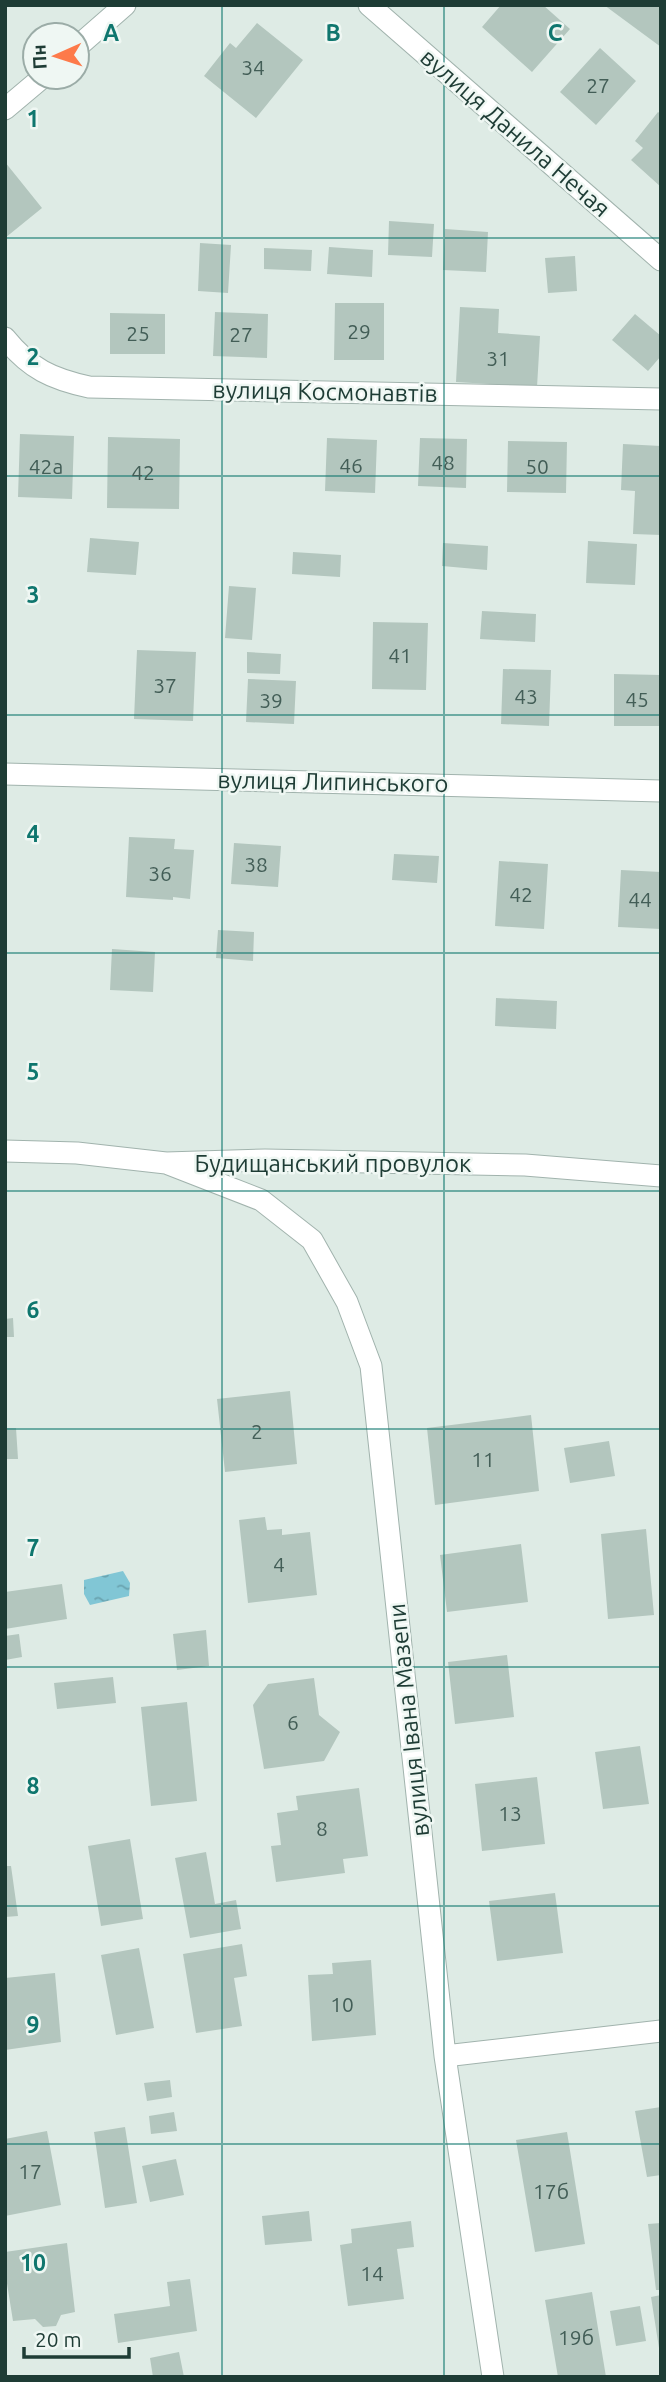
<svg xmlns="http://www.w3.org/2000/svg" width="666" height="2382" font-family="Ubuntu,sans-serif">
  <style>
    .water { fill: url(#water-ripples) }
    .building { fill: #b3c6be }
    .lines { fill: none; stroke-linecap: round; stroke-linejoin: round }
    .minor-casing { stroke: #a1b3ad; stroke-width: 23 }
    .minor { stroke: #fff; stroke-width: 21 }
    .grid { fill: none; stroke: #0f766e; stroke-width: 2; stroke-opacity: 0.55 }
    .labels { text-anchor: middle; stroke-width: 5; stroke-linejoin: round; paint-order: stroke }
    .number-label { font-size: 21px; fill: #435e57 }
    .street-label { font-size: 24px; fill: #1e3c35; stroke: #eff7f3 }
    .grid-label { font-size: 23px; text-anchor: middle; font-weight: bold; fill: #0f766e; stroke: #eff7f3; stroke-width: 5; stroke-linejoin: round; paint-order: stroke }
  </style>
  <defs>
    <pattern id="water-ripples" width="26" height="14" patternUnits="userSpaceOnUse" patternTransform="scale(1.75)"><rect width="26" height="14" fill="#81c6d5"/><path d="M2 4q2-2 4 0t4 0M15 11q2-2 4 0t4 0" fill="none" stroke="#69a2ae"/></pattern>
  </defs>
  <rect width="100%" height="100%" fill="#deebe5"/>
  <path class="water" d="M123,1571L130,1583L129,1596L90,1605L84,1594V1580Z"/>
  <path class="building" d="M501,5H543L570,29L532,72L482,27Z
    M604,5H661V47Z
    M257,23L303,60L256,118L204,76L230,43L236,48Z
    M600,48L636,81L596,125L560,92Z
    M658,112L661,114V187L631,160L643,148L635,141Z
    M5,162L42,208L5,238Z
    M389,221L434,224L432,257L388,255Z
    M445,229L488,232L486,272L443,270Z
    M200,243L231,245L228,293L198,291Z
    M329,247L373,250L372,277L327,274Z
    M264,248L312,250L311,271L264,269Z
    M575,256L577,291L548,293L545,258Z
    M335,303H384V360H334Z
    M460,307L499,309L498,333L540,336L537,387L456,382Z
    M215,312L268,314L267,358L213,356Z
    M110,313L165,314V354H110Z
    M635,314L661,336V356L648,371L612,340Z
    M20,434L74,436L72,499L18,497Z
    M108,437L180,439L179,509L107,508Z
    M327,438L377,440L375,493L325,491Z
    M420,438L467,439L466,488L418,486Z
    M508,441L567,442L566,493L507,492Z
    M623,444L661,446V535L633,534L635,491L621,490Z
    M90,538L139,542L136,575L87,572Z
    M588,541L637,544L635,585L586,583Z
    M443,543L488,546L487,570L442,566Z
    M293,552L341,555L340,577L292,574Z
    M229,586L256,588L252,640L225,638Z
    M482,611L536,614L535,642L480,639Z
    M373,622L428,623L426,690L372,689Z
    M137,650L196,652L193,721L134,719Z
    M247,652L281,654L280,674L247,673Z
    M503,669L551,670L549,726L501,724Z
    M614,674L661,675V726H614Z
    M248,679L296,681L294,724L246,722Z
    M129,837L175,839L174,849L194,850L190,899L173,897V900L126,897Z
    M234,843L281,846L278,887L231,884Z
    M394,854L439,856L437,883L392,880Z
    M499,861L548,864L544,929L495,926Z
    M621,870L661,872V929L618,927Z
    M218,930L254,932L253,961L216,958Z
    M112,949L155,952L153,992L110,990Z
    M496,998L557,1001L556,1029L495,1026Z
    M13,1318L14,1337H5V1319Z
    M290,1391L297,1464L225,1472L217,1399Z
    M531,1415L539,1491L435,1505L427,1428Z
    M5,1428H16L18,1459H5Z
    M609,1441L615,1476L570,1483L564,1448Z
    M265,1517L267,1530L282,1529V1535L310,1532L317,1595L248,1603L239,1520Z
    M646,1529L654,1615L608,1619L601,1534Z
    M521,1544L528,1602L447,1612L440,1555Z
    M62,1584L67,1619L5,1629V1592Z
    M206,1630L209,1666L177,1670L173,1634Z
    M19,1634L22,1657L5,1660V1636Z
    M507,1655L514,1717L455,1724L448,1662Z
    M113,1677L116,1703L57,1709L54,1683Z
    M314,1678L319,1715L340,1732L324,1761L264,1769L253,1705L268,1684Z
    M187,1702L197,1801L151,1806L141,1707Z
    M640,1746L649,1804L603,1809L595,1752Z
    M537,1777L545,1844L482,1851L475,1784Z
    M359,1788L368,1856L343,1859L345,1873L276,1882L271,1846L281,1845L277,1813L298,1810L296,1796Z
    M130,1839L143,1919L101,1926L88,1846Z
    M206,1852L215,1904L236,1900L241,1929L190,1938L175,1858Z
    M5,1866H11L18,1916L5,1917Z
    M555,1893L563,1953L497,1961L489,1901Z
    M242,1944L247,1976L234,1978L242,2026L196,2033L183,1954Z
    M139,1948L154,2028L116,2035L101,1955Z
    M371,1960L376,2035L312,2041L308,1975L333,1974L332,1963Z
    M55,1973L61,2042L5,2050V1978Z
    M170,2080L172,2097L147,2101L144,2083Z
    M661,2107V2175L647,2177L635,2111Z
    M174,2112L177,2131L151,2134L149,2116Z
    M125,2127L137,2203L105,2208L94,2132Z
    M47,2131L61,2205L5,2216V2139Z
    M567,2132L585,2244L535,2252L516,2140Z
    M176,2159L184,2195L150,2202L142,2166Z
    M309,2211L312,2241L265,2245L262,2216Z
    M411,2221L414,2247L397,2249L404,2299L348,2306L340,2245L352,2243L351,2229Z
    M661,2223V2290H656L648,2224Z
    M67,2243L75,2312L61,2315L56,2326L43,2327L35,2319L13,2321L5,2271V2252Z
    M190,2279L197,2331L118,2343L114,2314L170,2306L167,2282Z
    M592,2292L606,2377H558L545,2300Z
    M661,2295V2348H659L651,2297Z
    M640,2306L646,2341L616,2346L610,2311Z
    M179,2352L184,2377H153L150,2358Z"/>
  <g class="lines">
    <g class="minor-casing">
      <path id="minor" d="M369,5L661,260
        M77,47L125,5
        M5,109L43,77
        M5,338C30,369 52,379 89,387L661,399
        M5,774L661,791
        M5,1151L77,1153L166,1163L265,1160L525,1165L661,1176
        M166,1163L261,1200L312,1240L347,1302L371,1366L445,2056L493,2377
        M445,2056L661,2031"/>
    </g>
    <use href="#minor" class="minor"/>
  </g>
  <path class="grid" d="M222,5V2377M444,5V2377M5,238H661M5,476H661M5,715H661M5,953H661M5,1191H661M5,1429H661M5,1667H661M5,1906H661M5,2144H661"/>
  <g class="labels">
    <g class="number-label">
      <text x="253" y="75">34</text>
      <text x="598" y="93">27</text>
      <text x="359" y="339">29</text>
      <text x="138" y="341">25</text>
      <text x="241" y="342">27</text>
      <text x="498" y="366">31</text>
      <text x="443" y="470">48</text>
      <text x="351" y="473">46</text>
      <text x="46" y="474">42а</text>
      <text x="537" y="474">50</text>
      <text x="143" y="480">42</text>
      <text x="400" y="663">41</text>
      <text x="165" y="693">37</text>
      <text x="526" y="704">43</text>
      <text x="637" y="707">45</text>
      <text x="271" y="708">39</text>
      <text x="256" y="872">38</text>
      <text x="160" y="881">36</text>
      <text x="521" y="902">42</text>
      <text x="640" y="907">44</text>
      <text x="257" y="1439">2</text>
      <text x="483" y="1467">11</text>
      <text x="279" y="1572">4</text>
      <text x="293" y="1730">6</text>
      <text x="510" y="1821">13</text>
      <text x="322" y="1836">8</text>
      <text x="342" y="2012">10</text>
      <text x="30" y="2179">17</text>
      <text x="551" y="2199">17б</text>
      <text x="372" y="2281">14</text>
      <text x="576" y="2345">19б</text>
    </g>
    <g class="street-label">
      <text transform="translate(515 133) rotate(41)" y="8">вулиця Данила Нечая</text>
      <text transform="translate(325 392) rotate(1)" y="8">вулиця Космонавтів</text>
      <text transform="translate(333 782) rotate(1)" y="8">вулиця Липинського</text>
      <text x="333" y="1172">Будищанський провулок</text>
      <text transform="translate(409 1720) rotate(-96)" y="8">вулиця Івана Мазепи</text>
    </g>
  </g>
  <g class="grid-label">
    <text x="111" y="41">A</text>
    <text x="333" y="41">B</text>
    <text x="555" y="41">C</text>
    <text x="33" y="127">1</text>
    <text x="33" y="365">2</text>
    <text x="33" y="603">3</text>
    <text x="33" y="842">4</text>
    <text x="33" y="1080">5</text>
    <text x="33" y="1318">6</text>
    <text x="33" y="1556">7</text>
    <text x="33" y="1794">8</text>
    <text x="33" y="2033">9</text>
    <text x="33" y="2271">10</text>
  </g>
  <rect width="666" height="2382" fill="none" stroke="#1e3c35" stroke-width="14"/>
  <g transform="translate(56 56) rotate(267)"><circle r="33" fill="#eff7f3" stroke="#9baca7" stroke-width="2"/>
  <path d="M0-5L12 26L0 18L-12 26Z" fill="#fd7a4a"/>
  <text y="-10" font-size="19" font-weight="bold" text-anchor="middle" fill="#1e3c35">Пн</text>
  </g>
  <path d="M24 2347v10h105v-10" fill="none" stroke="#1e3c35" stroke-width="3.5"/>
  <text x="35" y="2347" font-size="21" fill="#1e3c35" stroke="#eff7f3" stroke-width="5" paint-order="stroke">20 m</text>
</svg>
